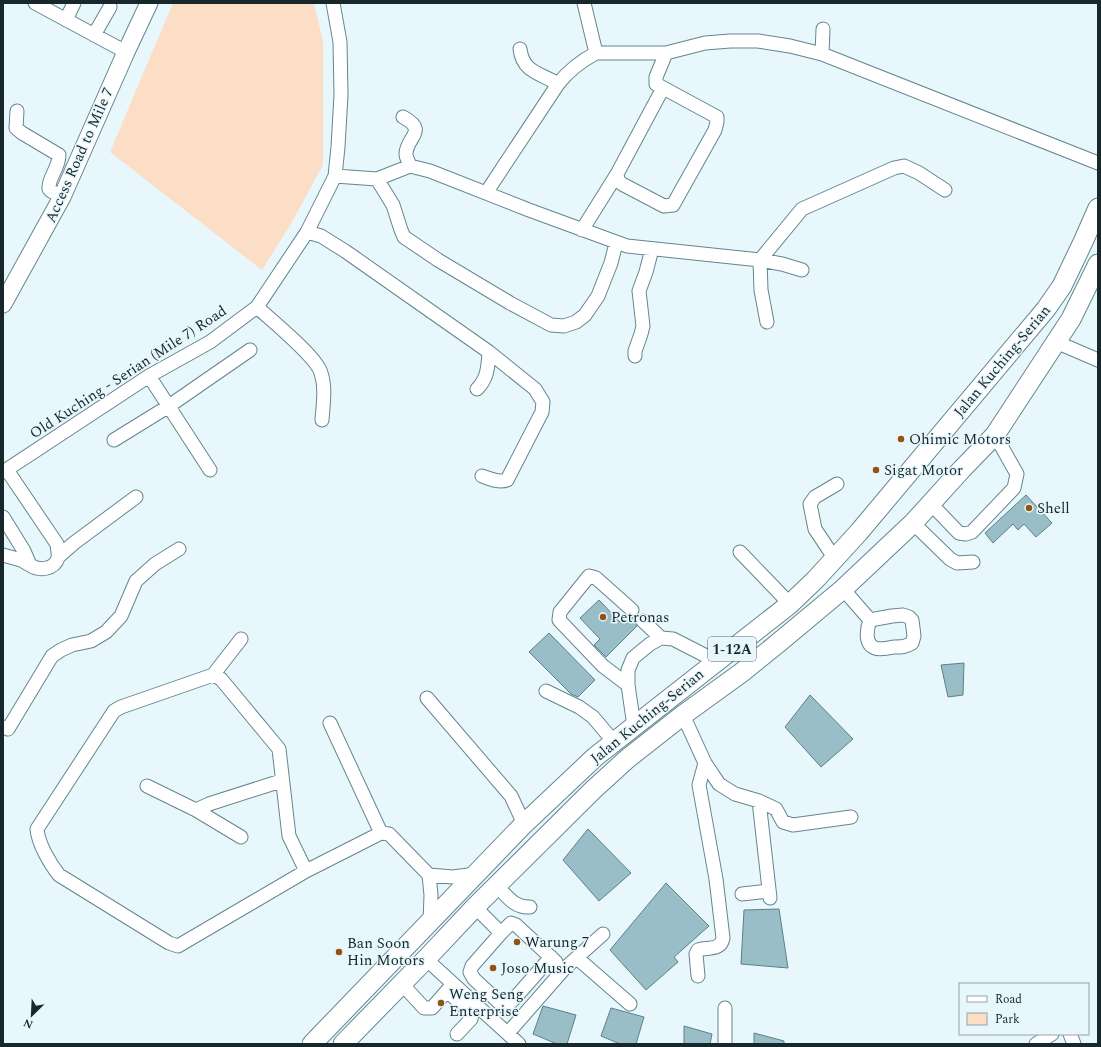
<svg xmlns="http://www.w3.org/2000/svg" width="1101" height="1047" font-family="Spectral,serif">
  <style>
    .green { fill: #fcddc5 }
    .building { fill: #99bec8; stroke: #5c808a }
    .lines { fill: none; stroke-linecap: round; stroke-linejoin: round }
    .minor-casing { stroke: #628690; stroke-width: 15 }
    .major-casing { stroke: #628690; stroke-width: 19 }
    .highway-casing { stroke: #628690; stroke-width: 21 }
    .minor { stroke: #fff; stroke-width: 13 }
    .major { stroke: #fff; stroke-width: 17 }
    .highway { stroke: #fff; stroke-width: 19 }
    .poi-dot { fill: #915416; stroke: #e8f7fb; stroke-width: 1.5 }
    .labels { text-anchor: middle; stroke-width: 3; stroke-linejoin: round; paint-order: stroke }
    .shield { fill: #e8f7fb; stroke: #566569; stroke-width: 1 }
    .shield-label { font-size: 14px; font-weight: bold; fill: #18272b }
    .street-label { font-size: 15px; fill: #18272b; stroke: #e8f7fb }
    .poi-label { font-size: 15px; fill: #18272b; stroke: #e8f7fb; text-anchor: start }
  </style>
  <rect width="100%" height="100%" fill="#e8f7fb"/>
  <path class="green" d="M173,3H314L323,42V165L289,227L262,270L110,152Z"/>
  <path class="building" d="M1026,495L1052,523L1036,537L1024,524L1018,530L1013,524L993,543L985,533Z
    M599,600L620,622L626,616L631,618L637,616L635,623L637,626L606,657L594,645L600,639L580,618Z
    M549,633L595,680L578,697L571,694L529,652Z
    M964,663L963,695L948,697L941,665Z
    M810,695L853,739L821,767L785,727Z
    M588,829L631,873L599,901L563,860Z
    M666,883L709,926L674,957L678,962L646,990L610,950Z
    M779,909L788,968L741,964L744,910Z
    M543,1006L576,1015L567,1044H557L533,1034Z
    M611,1008L644,1017L636,1044H620L601,1036Z
    M684,1026L712,1034L710,1044H684Z
    M754,1033L784,1041V1044H754Z"/>
  <g class="lines">
    <g class="minor-casing">
      <path id="minor" d="M35,3L126,52
        M66,20L74,3
        M94,35L110,7
        M520,49C523,73 541,73 558,84
        M596,53H666L705,43L730,41H758L790,46L822,54L1098,163
        M822,54L823,29
        M17,111L16,128L22,133L59,155C59,169 48,177 49,189L51,191L62,197
        M403,117C429,131 406,137 406,154C406,158 409,162 410,166
        M617,174L618,180L622,184L664,206L673,205L715,130L717,122V117L656,84V77L666,53
        M335,176L377,179L410,166L430,171L529,210L627,246L760,260L802,209L894,168L904,166L919,173L945,190
        M377,179L393,205L401,230L404,237L438,260L510,303L551,325L564,326L576,322L585,315L598,296L611,263L616,243
        M486,193L558,84C569,70 581,61 596,53L584,3
        M582,230L617,174L663,88
        M307,232L321,236L345,251L489,352L535,389L543,402L542,412L507,480C499,483 490,479 482,476
        M257,307C271,320 317,357 321,373C326,388 323,404 322,420
        M767,322L761,290L760,260L782,264L802,270
        M1056,342L1098,360
        M635,356V351L641,334L643,326L639,291L646,272L652,249
        M149,376L210,470
        M477,389C488,378 488,366 489,352
        M114,440L169,406L250,350
        M3,472L149,376L210,342L257,307L307,232L335,176L338,147L341,95L340,42L333,3
        M931,504L959,533L966,534L972,532L1014,488L1017,474L995,435
        M3,517L24,551L30,565C39,571 54,570 58,558C59,554 57,548 57,544L7,470
        M913,523L950,559L957,563L973,562
        M740,552L790,604
        M3,555L21,560L30,565
        M58,557L74,543L136,497
        M835,559L815,529L810,504L815,497L837,484
        M843,589L870,620
        M903,615L909,617L912,620L914,636L912,643C906,647 901,647 894,647C889,648 880,650 875,648C864,644 867,628 870,620L892,616Z
        M643,621L661,638
        M241,639L213,675L121,707L114,711L37,829C38,843 50,864 59,875L169,943L178,946L306,871L381,833L389,834L429,875L431,895L430,922
        M213,675L221,679L279,749L289,836L306,871
        M628,685L603,666L559,620L560,612L589,576L596,578L632,610
        M546,691L579,707L593,717L614,742
        M427,698L511,796L524,824
        M683,715L705,763L719,784L735,794L759,801L776,809L783,822L793,825L851,817
        M330,723L381,833
        M634,726L628,685V670L633,658L650,644L661,638L673,639L716,661
        M3,727L8,729L52,656L61,650L72,645L91,641L106,632L121,616L136,581L155,564L179,549
        M147,786L196,810L209,804L281,781
        M759,801L770,898
        M196,810L241,837
        M429,875L453,877L476,874
        M496,885C507,896 514,908 530,907
        M742,894L769,891
        M475,907L501,933L472,966L470,972L474,979L503,1006L509,1004L515,998L551,957
        M501,933L511,923L516,925L556,962
        M577,958L630,1004
        M426,959L519,1044
        M698,976L696,954L698,950C707,947 721,951 723,938L716,879L699,785L705,763
        M402,984L424,1008H432L453,984
        M447,991L472,1014L471,1019L457,1034
        M725,1008V1044
        M508,1033L564,969L603,934
        M1070,1034L1074,1044
        M1036,1044L1052,1034"/>
    </g>
    <g class="major-casing">
      <path id="major" d="M3,304L62,197L126,52L149,3"/>
    </g>
    <g class="highway-casing">
      <path id="highway" d="M312,1044L524,824L595,757L790,604L816,579L859,532L1046,309L1062,286L1083,242L1098,208
        M343,1044L426,959L475,907L593,790L627,759L683,715L741,673L777,644L843,589L913,523L962,469L995,435L1071,319L1098,264"/>
    </g>
    <use href="#minor" class="minor"/>
    <use href="#major" class="major"/>
    <use href="#highway" class="highway"/>
  </g>
  <g class="poi-dot">
    <circle cx="901" cy="439" r="4"/>
    <circle cx="876" cy="470" r="4"/>
    <circle cx="1029" cy="508" r="4"/>
    <circle cx="603" cy="617" r="4"/>
    <circle cx="517" cy="942" r="4"/>
    <circle cx="339" cy="952" r="4"/>
    <circle cx="493" cy="968" r="4"/>
    <circle cx="441" cy="1003" r="4"/>
  </g>
  <g class="labels">
    <rect class="shield" x="708" y="637" width="48" height="24" rx="3"/>
    <g class="shield-label">
      <text x="732" y="654">1-12A</text>
    </g>
    <g class="street-label">
      <text transform="translate(79 155) rotate(-66)" y="5">Access Road to Mile 7</text>
      <text transform="translate(1002 361) rotate(-50)" y="5">Jalan Kuching-Serian</text>
      <text transform="translate(128 372) rotate(-33)" y="5">Old Kuching - Serian (Mile 7) Road</text>
      <text transform="translate(647 716) rotate(-39)" y="5">Jalan Kuching-Serian</text>
    </g>
    <g class="poi-label">
      <text x="909" y="444">Ohimic Motors</text>
      <text x="884" y="475">Sigat Motor</text>
      <text x="1037" y="513">Shell</text>
      <text x="611" y="622">Petronas</text>
      <text x="525" y="947">Warung 7</text>
      <text x="347" y="948">Ban Soon<tspan x="347" dy="17">Hin Motors</tspan></text>
      <text x="501" y="973">Joso Music</text>
      <text x="449" y="999">Weng Seng<tspan x="449" dy="17">Enterprise</tspan></text>
    </g>
  </g>
  <rect width="1101" height="1047" fill="none" stroke="#18272b" stroke-width="8"/>
  <rect x="959" y="983" width="130" height="52" fill="#e8f7fb" stroke="#95a4a8"/>
  <rect x="967" y="996" width="20" height="6" fill="#ffffff" stroke="#95a4a8"/>
  <text x="995" y="1003" font-size="12" fill="#18272b">Road</text>
  <rect x="967" y="1013" width="20" height="12" fill="#fcddc5" stroke="#95a4a8"/>
  <text x="995" y="1023" font-size="12" fill="#18272b">Park</text>
  <g transform="translate(32 1015) rotate(204)" stroke="#e8f7fb" stroke-width="3" paint-order="stroke">
  <path d="M0-3L7 15L0 10L-7 15Z" fill="#18272b"/>
  <text y="-6" font-size="11" font-weight="bold" text-anchor="middle" fill="#18272b">N</text>
  </g>
</svg>
